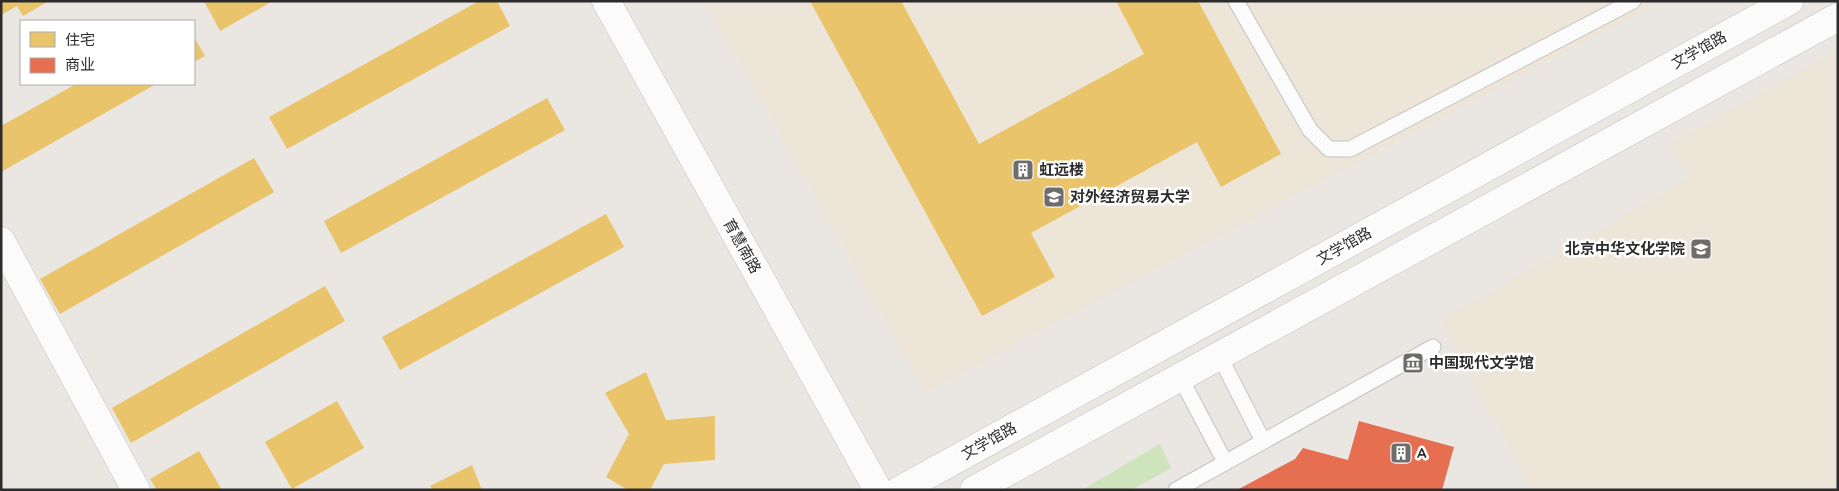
<svg xmlns="http://www.w3.org/2000/svg" width="1839" height="491" font-family="Quicksand,'Noto Sans SC',sans-serif">
  <style>
    .education { fill: #ede5d7 }
    .green { fill: #cde4bc }
    .homes { fill: #e9c46a }
    .shops { fill: #e76f51 }
    .lines { fill: none; stroke-linecap: round; stroke-linejoin: round }
    .service-casing { stroke: #c3c2c3; stroke-width: 17 }
    .minor-casing { stroke: #c3c2c3; stroke-width: 29 }
    .tertiary-casing { stroke: #c3c2c3; stroke-width: 29 }
    .secondary-casing { stroke: #c3c2c3; stroke-width: 29 }
    .service { stroke: #fcfbfb; stroke-width: 15 }
    .minor { stroke: #fcfbfb; stroke-width: 28 }
    .tertiary { stroke: #fcfbfb; stroke-width: 28 }
    .secondary { stroke: #fcfbfb; stroke-width: 28 }
    .labels { text-anchor: middle; stroke-width: 5; stroke-linejoin: round; paint-order: stroke }
    .street-label { font-size: 15px; fill: #2c2c2c; stroke: #fff }
    .poi-label { font-size: 15px; font-weight: bold; fill: #2c2c2c; stroke: #fff; text-anchor: start }
  </style>
  <rect width="100%" height="100%" fill="#eae6e2"/>
  <path class="education" d="M705,1H1661L925,392Z
    M1838,50V490H1531L1441,320L1688,179L1670,144Z"/>
  <path class="green" d="M1160,444L1171,468L1131,490H1082Z"/>
  <path class="homes" d="M1,1H49L23,16L17,6L1,15Z
    M204,1H273L220,31Z
    M479,1H497L510,26L287,149L269,117Z
    M810,1H901L979,144L1144,54L1116,1H1198L1281,154L1221,187L1197,142L1031,233L1055,277L982,316Z
    M194,37L205,56L194,62Z
    M76,84H156L1,172V126Z
    M547,98L565,130L341,253L324,221Z
    M254,158L274,192L60,314L40,279Z
    M606,214L624,247L400,370L382,337Z
    M325,286L345,321L131,443L112,408Z
    M646,372L666,420L715,416V460L664,464L650,490H628L606,477L629,434L605,393Z
    M337,401L364,448L292,489L265,442Z
    M199,451L222,490H157L150,479Z
    M472,465L482,490H433L430,486Z"/>
  <path class="shops" d="M1359,421L1454,447L1442,490H1237L1295,459L1303,448L1348,460Z"/>
  <g class="lines">
    <g class="service-casing">
      <path id="service" d="M1236,1L1310,130L1329,149H1350L1633,1
        M1219,355L1263,441
        M1180,377L1225,462
        M1176,490L1433,347"/>
    </g>
    <g class="minor-casing">
      <path id="minor" d="M1,241L136,490"/>
    </g>
    <g class="tertiary-casing">
      <path id="tertiary" d="M606,1L878,490"/>
    </g>
    <g class="secondary-casing">
      <path id="secondary" d="M900,490L1789,1
        M974,490L1838,17"/>
    </g>
    <use href="#service" class="service"/>
    <use href="#minor" class="minor"/>
    <use href="#tertiary" class="tertiary"/>
    <use href="#secondary" class="secondary"/>
  </g>
  <defs>
    <g id="building-square" transform="scale(1.125)"><rect x="-9" y="-9" width="18" height="18" rx="4" fill="#6e6d6c" stroke="#fff"/><path d="M-4-6H4V6H1V3H-1V6H-4ZM-2.5-4.3h1.7v1.8h-1.7ZM.8-4.3h1.7v1.8H.8ZM-2.5-1h1.7V.8h-1.7ZM.8-1h1.7V.8H.8Z" fill="#fff"/></g>
    <g id="university-square" transform="scale(1.125)"><rect x="-9" y="-9" width="18" height="18" rx="4" fill="#6e6d6c" stroke="#fff"/><path d="M0-5L7-2L0 1L-7-2ZM-4 1L0 2.5L4 1V4Q0 6-4 4Z" fill="#fff"/></g>
    <g id="museum-square" transform="scale(1.125)"><rect x="-9" y="-9" width="18" height="18" rx="4" fill="#6e6d6c" stroke="#fff"/><path d="M0-6L6-3V-2H-6V-3ZM-5-1h2V3h-2ZM-1-1h2V3h-2ZM3-1h2V3H3ZM-6 4H6V6H-6Z" fill="#fff"/></g>
  </defs>
  <g fill-rule="evenodd">
    <use href="#building-square" x="1023" y="170"/>
    <use href="#university-square" x="1054" y="197"/>
    <use href="#university-square" x="1701" y="249"/>
    <use href="#museum-square" x="1413" y="363"/>
    <use href="#building-square" x="1401" y="453"/>
  </g>
  <g class="labels">
    <g class="street-label">
      <text transform="translate(1699 50) rotate(-29)" y="5">文学馆路</text>
      <text transform="translate(742 246) rotate(61)" y="5">育慧南路</text>
      <text transform="translate(1344 246) rotate(-29)" y="5">文学馆路</text>
      <text transform="translate(989 441) rotate(-29)" y="5">文学馆路</text>
    </g>
    <g class="poi-label">
      <text x="1039" y="175">虹远楼</text>
      <text x="1070" y="202">对外经济贸易大学</text>
      <text x="1685" y="254" text-anchor="end">北京中华文化学院</text>
      <text x="1429" y="368">中国现代文学馆</text>
      <text x="1417" y="458">A</text>
    </g>
  </g>
  <rect width="1839" height="491" fill="none" stroke="#2c2c2c" stroke-width="5"/>
  <rect x="20" y="20" width="175" height="65" fill="#ffffff" stroke="#ababab"/>
  <rect x="30" y="32" width="25" height="15" fill="#e9c46a" stroke="#ababab"/>
  <text x="65" y="45" font-size="15" fill="#2c2c2c">住宅</text>
  <rect x="30" y="58" width="25" height="15" fill="#e76f51" stroke="#ababab"/>
  <text x="65" y="70" font-size="15" fill="#2c2c2c">商业</text>
</svg>
